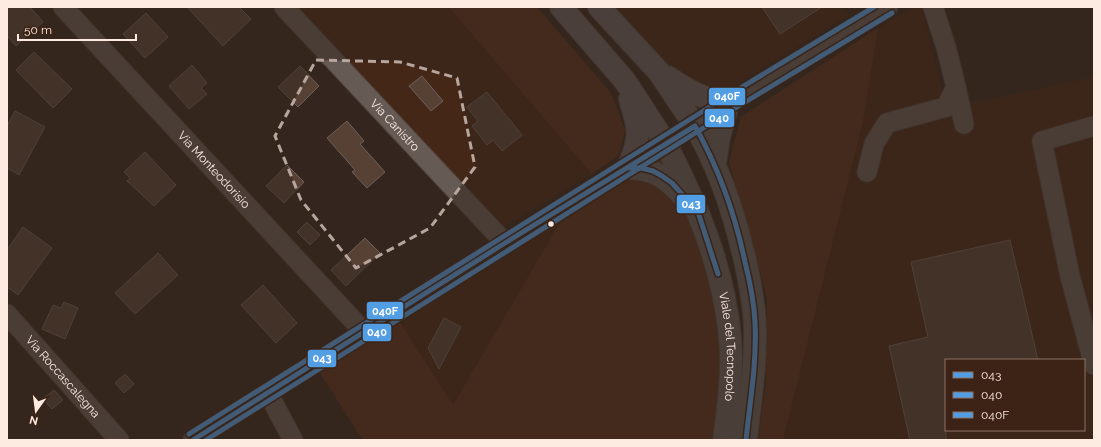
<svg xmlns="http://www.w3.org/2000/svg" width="1101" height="447" font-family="Raleway,sans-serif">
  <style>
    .built { fill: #452717; fill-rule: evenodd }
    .green { fill: #58301b }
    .building { fill: #564134; stroke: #6d605a }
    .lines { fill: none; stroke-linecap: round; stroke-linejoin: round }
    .minor-casing { stroke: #50443d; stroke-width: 21 }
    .major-casing { stroke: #50443d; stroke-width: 24 }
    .highway-casing { stroke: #50443d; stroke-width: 24 }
    .minor { stroke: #655a54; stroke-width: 19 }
    .major { stroke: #655c5b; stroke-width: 22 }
    .highway { stroke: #655d5e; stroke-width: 22 }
    .bus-1-casing { stroke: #3d2315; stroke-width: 8 }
    .bus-2-casing { stroke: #3d2315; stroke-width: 8 }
    .bus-3-casing { stroke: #3d2315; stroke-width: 8 }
    .bus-1 { stroke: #529ee5; stroke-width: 5 }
    .bus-2 { stroke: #529ee5; stroke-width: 5 }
    .bus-3 { stroke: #529ee5; stroke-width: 5 }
    .marked { fill: none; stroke: #b7a69d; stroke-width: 3; stroke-dasharray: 8 5; stroke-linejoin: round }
    .bus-dot { fill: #fdebe2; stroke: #3d2315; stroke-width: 1.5 }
    .labels { text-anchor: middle; stroke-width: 3.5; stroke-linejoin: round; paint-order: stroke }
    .street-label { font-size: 12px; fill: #fdebe2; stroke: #3d2315 }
    .line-badge { stroke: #3d2315; stroke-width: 1.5 }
    .badge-label { font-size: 11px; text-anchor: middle; font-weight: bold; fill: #fff }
  </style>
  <rect width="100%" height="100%" fill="#34261e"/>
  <path class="built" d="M297,7H449L592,174L503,227Z
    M609,7H843L849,15L722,93L677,73Z
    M914,7H922L946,107L1005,96L1094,77V440H783L863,121L878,28ZM946,360H1084V430H946Z
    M564,216L452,406L400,323Z"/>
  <path class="green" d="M449,7H537L611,93L625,130L619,155L592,174Z
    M878,28L863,121L783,440H758L766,385L767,298L729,162L741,117Z
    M666,144L726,307L724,440H363L314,364L394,313L453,405L572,202Z"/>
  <path class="building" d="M7,7H30L43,22L16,46L7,36Z
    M187,7H239L251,19L223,46Z
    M762,7H822L780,34Z
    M146,13L168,37L145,58L123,34Z
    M34,52L72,89L53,108L16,70Z
    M192,65L207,83L201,88L207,94L189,109L169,86Z
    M300,66L319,86L298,107L278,87Z
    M422,76L443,101L431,111L409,86Z
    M487,92L522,135L502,151L493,140L487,145L472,126L478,121L467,107Z
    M15,111L45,127L19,175L7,168V126Z
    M347,121L364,141L360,144L385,172L367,188L352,172L355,170L327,138Z
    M145,152L176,185L154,206L127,181L130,178L124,172Z
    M287,165L304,182L284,203L266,186Z
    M307,222L320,235L310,245L297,232Z
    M23,227L52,248L18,295L7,287V250Z
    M365,238L380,253L346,286L331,270Z
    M1010,240L1038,360H946V440H910L889,346L928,337L911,262Z
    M158,253L178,275L135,314L115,293Z
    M263,285L297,323L276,343L241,305Z
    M64,302L78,308L65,339L42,329L53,305L61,308Z
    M444,318L461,327L439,369L428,348Z
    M125,374L134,384L124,393L115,383Z
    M54,390L63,400L52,409L43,399Z"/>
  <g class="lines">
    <g class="minor-casing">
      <g id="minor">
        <path id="s1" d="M63,7L364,332"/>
        <path id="s2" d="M284,7L505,243"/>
        <path d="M956,87L964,124"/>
        <path d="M1094,126L1042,141L1070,276L1094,365"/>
        <path d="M867,172L874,144L887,123L946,107L956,87L946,47L933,7"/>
        <path id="s3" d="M7,314L119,440"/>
        <path d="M268,393L293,440"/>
        <path d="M193,440L728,104L888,7"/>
      </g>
    </g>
    <g class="major-casing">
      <g id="major">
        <path d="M695,126C722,172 737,222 748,274C751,291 755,310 755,328C756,365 750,403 746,440"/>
        <path id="s4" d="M666,144C677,167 689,190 698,213C714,252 726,295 730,337C733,371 729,406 724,440"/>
        <path d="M715,163L719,137L728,104"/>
        <path d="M628,168C656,169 667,178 685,198"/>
      </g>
    </g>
    <g class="highway-casing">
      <path id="highway" d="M561,7L625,81L666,144
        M599,7L659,72L695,126
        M668,77C689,92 703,98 728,104
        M628,168C633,155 639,141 637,127C636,118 632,108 630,99"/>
    </g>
    <use href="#minor" class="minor"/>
    <use href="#major" class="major"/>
    <use href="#highway" class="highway"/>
    <g class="bus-1-casing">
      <path id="bus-1" d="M628,168H641L653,171L662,176L672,183L698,212L718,274
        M193,440L505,243L695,126C719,169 735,214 745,262C750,282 754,302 755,322C757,362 750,401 746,440"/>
    </g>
    <g class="bus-2-casing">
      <path id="bus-2" d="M206,440L732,110L892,13"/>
    </g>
    <g class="bus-3-casing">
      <path id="bus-3" d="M189,434L724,98L874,7"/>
    </g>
    <use href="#bus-1" class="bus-1"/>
    <use href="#bus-2" class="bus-2"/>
    <use href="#bus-3" class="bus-3"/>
  </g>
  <path d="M0 0H1101V447H0ZM316,60L400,62L457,78L475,167L430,228L356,268L301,200L275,136Z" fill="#34261e" fill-opacity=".55" fill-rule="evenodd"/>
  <path class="marked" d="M316,60L400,62L457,78L475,167L430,228L356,268L301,200L275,136Z"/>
  <circle class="bus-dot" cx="551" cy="224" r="3.5"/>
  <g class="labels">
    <g class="street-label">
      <text dy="4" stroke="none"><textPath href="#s2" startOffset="162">Via Canistro</textPath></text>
      <text dy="4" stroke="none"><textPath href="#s1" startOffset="222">Via Monteodorisio</textPath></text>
      <text dy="4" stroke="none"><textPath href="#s4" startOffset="214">Viale del Tecnopolo</textPath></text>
      <text dy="4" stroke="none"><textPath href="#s3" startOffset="84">Via Roccascalegna</textPath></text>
    </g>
  </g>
  <g class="line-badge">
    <rect x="708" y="87" width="38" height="19" rx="4" fill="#529ee5"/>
    <rect x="704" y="108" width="31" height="20" rx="4" fill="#529ee5"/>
    <rect x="676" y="194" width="30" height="20" rx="4" fill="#529ee5"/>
    <rect x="366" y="301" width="38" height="19" rx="4" fill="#529ee5"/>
    <rect x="362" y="323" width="30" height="19" rx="4" fill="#529ee5"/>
    <rect x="307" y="349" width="30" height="19" rx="4" fill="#529ee5"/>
  </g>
  <g class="badge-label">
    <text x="727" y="100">040F</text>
    <text x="719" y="122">040</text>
    <text x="691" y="208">043</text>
    <text x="385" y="315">040F</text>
    <text x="377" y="336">040</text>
    <text x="322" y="362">043</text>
  </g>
  <rect width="1101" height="447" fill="none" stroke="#fdebe2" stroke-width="16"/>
  <rect x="945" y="359" width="140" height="72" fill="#3d2315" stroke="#8a7367"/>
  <rect x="953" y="372" width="20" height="6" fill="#529ee5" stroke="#8a7367"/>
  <text x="981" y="379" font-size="12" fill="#fdebe2">043</text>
  <rect x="953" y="392" width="20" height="6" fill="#529ee5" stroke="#8a7367"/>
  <text x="981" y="399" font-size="12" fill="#fdebe2">040</text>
  <rect x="953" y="412" width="20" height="6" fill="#529ee5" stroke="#8a7367"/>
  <text x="981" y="419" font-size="12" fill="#fdebe2">040F</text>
  <g transform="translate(36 411) rotate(194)" stroke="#3d2315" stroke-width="3" paint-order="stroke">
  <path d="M0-3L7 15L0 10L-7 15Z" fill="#fdebe2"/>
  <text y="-6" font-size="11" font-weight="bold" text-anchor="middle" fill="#fdebe2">N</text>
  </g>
  <path d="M18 34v6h118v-6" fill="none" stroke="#fdebe2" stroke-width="2"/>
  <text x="24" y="34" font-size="12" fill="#fdebe2" stroke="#3d2315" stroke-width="3" paint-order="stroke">50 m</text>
</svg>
